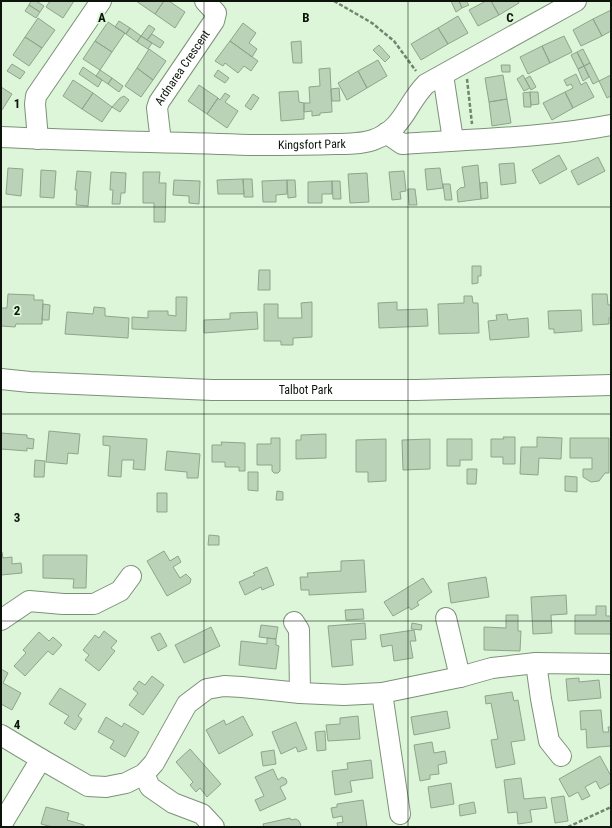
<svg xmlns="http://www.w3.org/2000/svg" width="612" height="828" font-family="'Roboto Condensed',sans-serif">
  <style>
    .building { fill: #bad2b7; stroke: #8da58a }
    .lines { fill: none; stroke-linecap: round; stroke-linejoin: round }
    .minor-casing { stroke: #7c9278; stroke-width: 22 }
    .path { stroke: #728370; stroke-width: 2.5; stroke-dasharray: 4 2; stroke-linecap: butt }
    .minor { stroke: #fff; stroke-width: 20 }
    .grid { fill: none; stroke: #0c140b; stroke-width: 1; stroke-opacity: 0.55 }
    .labels { text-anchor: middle; stroke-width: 3.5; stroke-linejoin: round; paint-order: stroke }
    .street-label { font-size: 12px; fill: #0c140b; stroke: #ddf6d9 }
    .grid-label { font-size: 13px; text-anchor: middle; font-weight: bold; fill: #0c140b; stroke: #ddf6d9; stroke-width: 3.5; stroke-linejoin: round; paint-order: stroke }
  </style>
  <rect width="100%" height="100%" fill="#ddf6d9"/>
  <path class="building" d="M31,1H36L44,6L40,12L29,5Z
    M50,1H74L63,18L46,7Z
    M136,1H164L155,14Z
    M164,1H169L185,12L175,28L155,14Z
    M451,1H459L462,8L456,12Z
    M459,1H466L469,5L462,8Z
    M486,1H491L499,15L478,26L469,10Z
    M491,1H518L519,3L499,15Z
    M29,5L40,12L36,18L25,11Z
    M611,10V31L602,36L593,19Z
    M458,16L468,33L448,44L438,28Z
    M38,18L55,30L42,48L25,37Z
    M593,19L602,36L581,46L573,30Z
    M119,21L130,28L126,34L115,27Z
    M108,22L125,33L112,52L95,41Z
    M243,23L256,33L249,43L257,49L252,57L230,41Z
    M149,25L155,29L147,40L141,36Z
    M130,28L141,36L137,42L126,34Z
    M438,28L448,44L421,60L411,44Z
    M152,34L164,42L160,48L147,40Z
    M141,36L152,43L148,49L137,42Z
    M564,36L572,52L550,63L542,46Z
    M25,37L42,48L29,66L13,55Z
    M95,41L112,52L100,70L83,59Z
    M230,41L258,61L251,71L244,66L238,73L225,63L223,66L215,61Z
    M301,41L302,63H293L291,42Z
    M379,45L390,57L385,62L373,50Z
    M542,46L550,63L528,74L520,57Z
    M149,49L166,61L153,80L137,68Z
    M583,49L590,63L584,66L577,52Z
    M577,52L584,66L578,69L571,55Z
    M378,60L387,76L367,88L358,71Z
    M590,63L599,81L593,84L584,66Z
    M12,64L25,72L20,79L7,71Z
    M501,65H510V72H502Z
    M584,66L589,77L583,81L578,69Z
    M83,67L102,80L98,87L79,74Z
    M137,68L153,80L141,97L125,86Z
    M330,68L332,112L320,113V115L312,116V111L304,112V103H310L309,87L320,86L319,69Z
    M100,70L112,78L108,84L96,76Z
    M218,70L229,78L225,83L214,76Z
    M358,71L367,88L347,100L338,83Z
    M576,74L581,85L586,82L594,97L573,108L565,92L573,88L571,84L567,86L564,80Z
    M503,75L507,99L489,102L485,78Z
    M523,75L530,88L524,91L517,79Z
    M611,75V96L607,98L599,81Z
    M530,76L536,87L531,90L525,79Z
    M112,78L123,86L119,92L108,84Z
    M73,80L93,93L82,109L63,96Z
    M199,85L218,98L207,114L188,101Z
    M1,87L12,94L2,110L1,109Z
    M339,88L340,101H332L331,89Z
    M298,91L299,102L304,103V119L281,121L279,92Z
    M530,92H538L539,104L531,105Z
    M530,92L531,107H524L523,93Z
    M565,92L573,108L552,120L543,103Z
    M93,93L112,107L102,122L82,109Z
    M225,93L230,96L225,102L238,111L227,128L207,114L218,98L220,100Z
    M253,94L259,98L251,110L245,106Z
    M124,96L129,100L120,112L112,107L120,98Z
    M507,99L511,123L492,126L489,102Z
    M559,155L567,169L540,184L532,170Z
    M598,157L605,171L578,185L571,171Z
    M514,163L516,183L501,185L499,164Z
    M478,165L481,199L458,202L457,191L460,188L465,187L462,167Z
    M8,168L23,169L21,196L6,194Z
    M440,168L443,188L427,190L425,169Z
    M41,170L56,171L54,198L40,197Z
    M77,171L91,172L88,206L76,205L77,190H75Z
    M404,171L406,191L400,192L401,199L392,200L389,172Z
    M111,172L126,173L125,193H121L120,204H112L113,190H110Z
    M143,172H160L159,183H166L165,222H154V203H143Z
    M367,173L369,202L350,203L348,174Z
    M243,179L244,194H218L217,180Z
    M243,179H252L253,197H244Z
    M174,180L200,181L199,204L189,203V196L173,195Z
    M287,180H295L296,197L288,198Z
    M287,180V194L276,195V202H263L262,181Z
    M332,181V194H322V203H308V182Z
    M332,181H340L341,199H333Z
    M487,182L488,198L481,199L480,183Z
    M443,184H450L452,200H445Z
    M408,189H415L417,205H409Z
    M472,266H481V276H478V283L472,284Z
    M259,270H270V290H258Z
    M8,294L34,295V300H43L42,324H16L15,327L1,326V308H7Z
    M592,294H607L608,305H611V317L609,318V324L593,325Z
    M464,296H472L473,303H478L479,333L439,334L438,304L464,303Z
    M176,297H187L186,331L132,329V317L148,318V311H168V315L176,316Z
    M312,302V337L293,338V345H281V341H264V304H278V318H302L301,303Z
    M397,302V310L427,309L428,326L379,328L378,303Z
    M43,304L50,305L49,320H42Z
    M94,307L105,308V316L129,318L128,338L65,334L67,312L93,314Z
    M581,310L582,331L554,333V329H549L548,311Z
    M257,312L258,329L204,333V320L230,319V313Z
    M507,314L508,320L528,318L529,337L490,340L488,321L497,320L496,315Z
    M49,431L80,434L78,454L68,453L67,464L46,462Z
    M1,433L27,435V438L34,439L33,449L27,448V451L1,449Z
    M326,434V458L296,459V440H301V435Z
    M103,436L147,439L145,470L133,469L134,460H122L121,477L108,476L110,446L103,445Z
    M503,437H515V464H503V457H491V439H504Z
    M537,437L562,438L561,459L539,458L538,475L520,474L521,447H537Z
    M271,438H280V471L278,473H274L272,471V465H257V444H271Z
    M570,438H609V473H605L599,481L591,482L583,477V469H592V458H570Z
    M386,439V481L368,482V472H356V440Z
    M430,439V469L403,470L402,440Z
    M447,439H472V460H460V466H447Z
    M221,442L245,443V471H239V467H225V462H212V445H222Z
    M167,451L200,454L198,478H187V472L165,470Z
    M35,460L45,461L44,477H34Z
    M467,469H477L476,484H467Z
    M248,472H258V491L248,490Z
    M565,476L577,477V492L565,491Z
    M277,491L283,492V500H276Z
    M157,493H167V512H157Z
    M209,535L219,536V545H208Z
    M164,551L170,561L178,556L181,562L173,567L180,578L186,574L191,579L190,583L167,596L147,561Z
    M2,552L3,558L12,557V564L21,563L22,573L1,575V553Z
    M43,555H87L86,588H73L74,579L43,578Z
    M364,560L366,592L309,595V590H301L300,577H308L307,573L341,571V561Z
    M267,567L274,585L262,590L261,587L245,595L239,582L255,575L253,573Z
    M486,577L489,597L451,603L448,583Z
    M423,578L432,592L417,602L419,605L411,610L409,607L393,616L384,602Z
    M566,595L567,614L551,615L552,633L533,634L531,597Z
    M596,606H606V616H611V634H575V615H596Z
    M363,609L364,619L346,620L345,610Z
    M506,615H518V631H521L520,651L484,650V627L506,628Z
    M365,623L366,639L351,640L353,665L332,667L328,626Z
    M412,623L422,625L421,630L411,629Z
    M261,625L278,627L276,639L259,637Z
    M211,627L220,646L184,663L175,645Z
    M414,630L416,641H410L413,658L394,661L392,645L382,647L380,635Z
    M104,631L117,641L111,648L115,651L99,671L85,660L89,655L83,650L95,635L99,638Z
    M39,632L49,641L53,637L62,645L53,655L48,651L25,676L14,666L26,653L23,650Z
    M160,633L167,646L158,651L151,637Z
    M267,638L276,639V645L279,646L276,669L239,665L241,641L267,644Z
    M1,669L8,673L3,683L21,693L12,710L1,704Z
    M152,676L164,685L143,715L129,705L138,693L133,689L139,681L145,685Z
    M579,678V682L599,680L601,698L568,701L566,679Z
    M60,688L86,704L78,716L82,719L75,730L64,723L69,716L49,704Z
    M512,692L514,701L518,700L525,740L511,742L515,764L496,768L491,740L498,739L491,703L486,704L485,696Z
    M601,710L603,732H609L608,727H611V746L587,748L586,729L581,730L580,711Z
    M447,711L450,728L414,735L411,717Z
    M243,716L253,735L219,754L206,730L224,720L226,725Z
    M358,716L360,739L328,741L326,725L340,724V718Z
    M106,717L122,727L124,723L139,732L125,757L110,748L114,741L98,732Z
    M296,722L307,749L298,752L296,747L281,754L272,732Z
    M325,731L326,750L317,751L315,732Z
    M432,742L434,753L445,751L447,763L438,765L439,774L430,775V779L420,781L414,745Z
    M190,749L221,784L207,797L200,788L196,792L190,785L193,782L176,762Z
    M274,750L276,764L263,766L261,752Z
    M600,756L611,776V783L600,789L596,781L585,787L590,796L582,800L578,792L569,797L559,779Z
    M371,760L373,778L350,781L352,792L335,795L332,771L348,769L347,763Z
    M273,769L278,780L282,777L286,779L287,782L286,784L280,787L286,799L260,811L255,800L264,796L255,777Z
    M521,778L524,799L545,797L547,808L530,810L532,822L518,824L517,812L508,813L504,780Z
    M451,783L454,804L431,808L428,787Z
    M564,796L568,821L555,823L551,798Z
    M363,800L367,827H338L337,823L343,822L342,816L333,818L331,808L337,807V804Z
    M474,802L476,813L460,816L459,805Z
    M46,807L69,813L67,820L84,825V827H53L41,824Z
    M290,818L291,820L296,819L299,821L301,825L299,827H264L263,824Z"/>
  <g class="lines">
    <g class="minor-casing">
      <g id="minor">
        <path d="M443,75L453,140"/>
        <path d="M386,133L402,144C472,139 543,138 611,125"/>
        <path id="s1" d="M1,137C84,141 166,142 249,145C278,145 306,145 334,144C347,144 361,144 373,140C404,129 406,104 426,84L576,1"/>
        <path d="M38,139L35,104L36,96L101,1"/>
        <path id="s2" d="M161,142L157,108L159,102L214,21L216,13L205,1"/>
        <path id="s3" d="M1,379L30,382L212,390H416L611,385"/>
        <path d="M446,618L460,677"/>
        <path d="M1,620L29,601L63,604H94L120,591L131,576"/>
        <path d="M294,622L299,630L300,693"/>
        <path d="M536,663L541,699L549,741L561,756"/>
        <path d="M382,693L400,814"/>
        <path d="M1,735L41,759L88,786L106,787L126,783L144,774L154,763L187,704L207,689L224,686L242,687L300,693L344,695L382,693L460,677L492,668L536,663L611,664"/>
        <path d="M144,774L150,787L173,803L202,814L214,827"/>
        <path d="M3,822L41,759"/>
      </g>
    </g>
    <path class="path" d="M334,1L372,23L394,41L416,71
      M467,79L472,124
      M568,827L611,807"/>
    <use href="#minor" class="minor"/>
  </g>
  <path class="grid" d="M204,1V827M408,1V827M1,207H611M1,414H611M1,621H611"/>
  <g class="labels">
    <g class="street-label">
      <text dy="4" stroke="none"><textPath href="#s2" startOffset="82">Ardnarea Crescent</textPath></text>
      <text dy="4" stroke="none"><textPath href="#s1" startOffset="311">Kingsfort Park</textPath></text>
      <text dy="4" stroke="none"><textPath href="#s3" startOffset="305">Talbot Park</textPath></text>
    </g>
  </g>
  <g class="grid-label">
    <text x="102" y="22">A</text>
    <text x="306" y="22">B</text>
    <text x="510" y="22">C</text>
    <text x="17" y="108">1</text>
    <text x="17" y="315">2</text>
    <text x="17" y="522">3</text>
    <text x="17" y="729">4</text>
  </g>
  <rect width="612" height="828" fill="none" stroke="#0c140b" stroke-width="4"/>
</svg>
